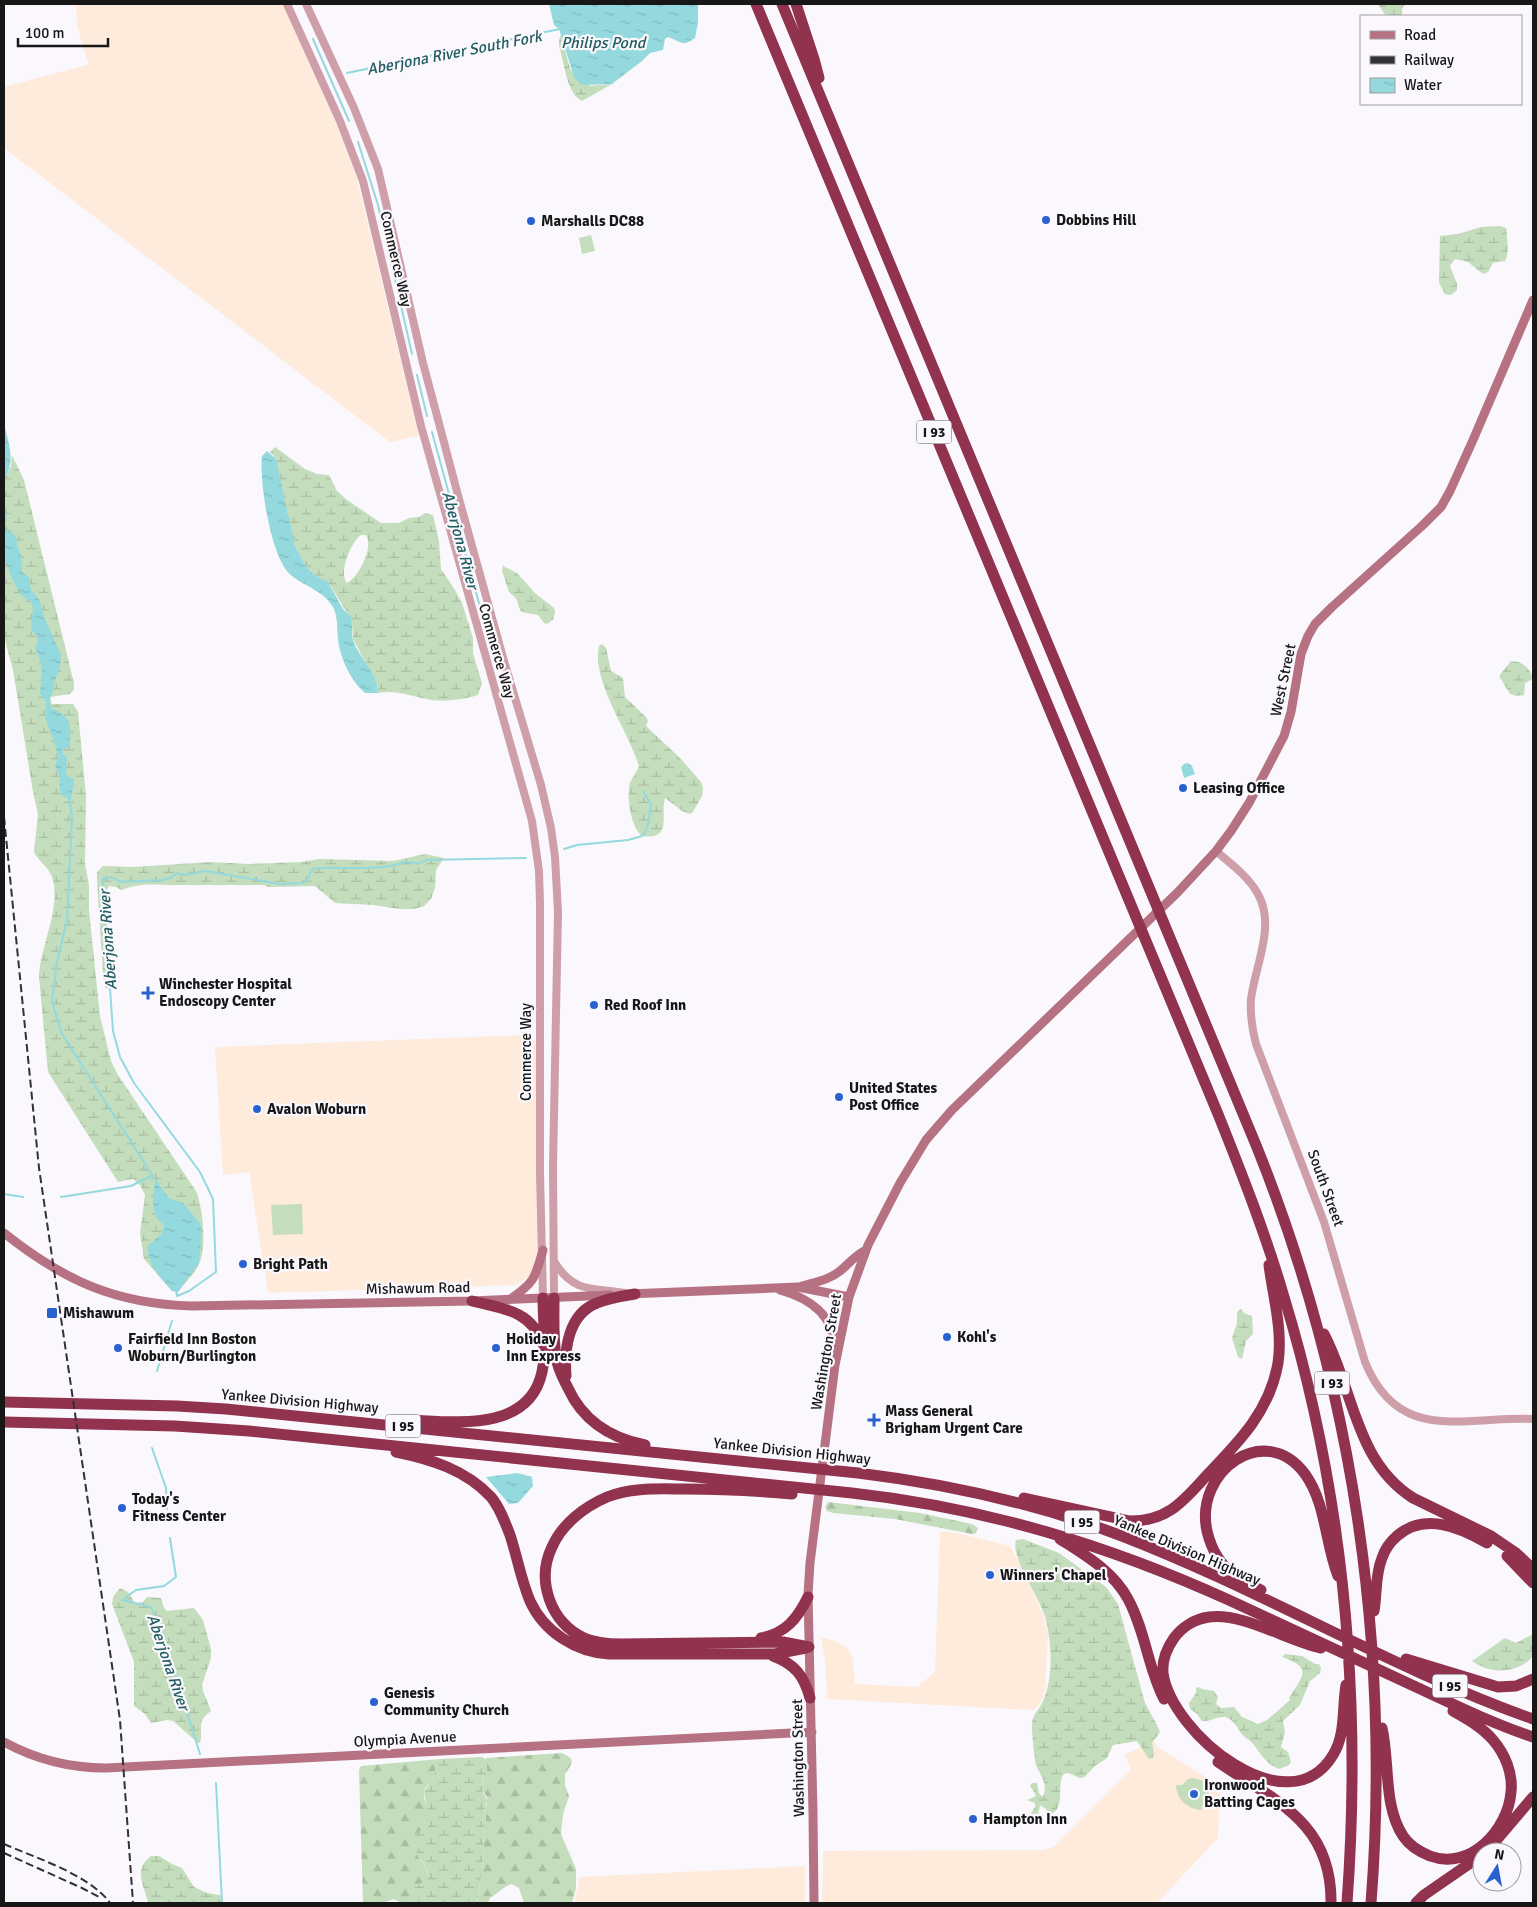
<svg xmlns="http://www.w3.org/2000/svg" width="1537" height="1907" font-family="Signika,sans-serif">
  <style>
    .commercial { fill: #ffebdb }
    .forest { fill: url(#forest-firs) }
    .wetland { fill: url(#wetland-marsh); fill-rule: evenodd }
    .pitch { fill: #c4ddbc }
    .water { fill: url(#water-ripples) }
    .lines { fill: none; stroke-linecap: round; stroke-linejoin: round }
    .stream { stroke: #93d9dd; stroke-width: 2 }
    .tertiary { stroke: #cf9fa9; stroke-width: 8 }
    .secondary { stroke: #b67282; stroke-width: 9 }
    .motorway { stroke: #91324f; stroke-width: 11 }
    .rail { stroke: #323234; stroke-width: 2; stroke-dasharray: 8 4; stroke-linecap: butt }
    .poi-dot { fill: #2961cf; stroke: #faf8fd; stroke-width: 2 }
    .labels { text-anchor: middle; stroke-width: 4.5; stroke-linejoin: round; paint-order: stroke }
    .shield { fill: #faf8fd; stroke: #5b5a5d; stroke-width: 1 }
    .shield-label { font-size: 14px; font-weight: bold; fill: #171718 }
    .poi-label { font-size: 15px; font-weight: bold; fill: #171718; stroke: #faf8fd; text-anchor: start }
    .street-label { font-size: 15px; fill: #171718; stroke: #faf8fd }
    .water-label { font-size: 16px; font-style: italic; fill: #225d60; stroke: #faf8fd }
  </style>
  <defs>
    <pattern id="forest-firs" width="22" height="20" patternUnits="userSpaceOnUse" patternTransform="scale(1.25)"><rect width="22" height="20" fill="#c4ddbc"/><path d="M5 1l3.5 6h-7zM16 11l3.5 6h-7z" fill="#a8bda1"/></pattern>
    <pattern id="wetland-marsh" width="20" height="14" patternUnits="userSpaceOnUse" patternTransform="scale(1.25)"><rect width="20" height="14" fill="#c4ddbc"/><path d="M1 5h8M5 5V1M11 12h8M15 12V8" fill="none" stroke="#a8bda1"/></pattern>
    <pattern id="water-ripples" width="26" height="14" patternUnits="userSpaceOnUse" patternTransform="scale(1.25)"><rect width="26" height="14" fill="#93d9dd"/><path d="M2 4q2-2 4 0t4 0M15 11q2-2 4 0t4 0" fill="none" stroke="#7ebabd"/></pattern>
  </defs>
  <rect width="100%" height="100%" fill="#faf8fd"/>
  <path class="commercial" d="M76,4H283L336,123L356,175L419,436L390,442L4,148V87L90,64L87,61L77,24Z
    M524,1035L531,1037L538,1047V1257L533,1271L529,1277L515,1285L268,1293L249,1172L223,1175L215,1047Z
    M940,1531L957,1533L1010,1546L1016,1556L1043,1614L1048,1635L1045,1690L1040,1704L1034,1710L827,1699L825,1660L821,1637L838,1642L848,1649L853,1659L855,1684L917,1687L935,1672Z
    M1154,1740L1157,1747L1220,1786L1218,1838L1157,1903H822L823,1851L1043,1850L1055,1846L1131,1770L1125,1755Z
    M805,1866V1903H574L580,1877Z"/>
  <path class="forest" d="M828,1502L920,1513L972,1524L978,1528L976,1533L972,1534L895,1519L833,1513L827,1511L825,1507Z
    M562,1753L571,1758L572,1763L565,1774V1785L569,1796L563,1814L561,1834L576,1869V1888L572,1903H524L519,1888L511,1884C502,1888 498,1893 490,1898L488,1903H477L482,1871L484,1848L483,1834L486,1819L484,1813L487,1803V1797L482,1790C482,1778 489,1770 486,1758Z
    M440,1759C435,1765 436,1774 432,1781C429,1785 424,1787 424,1793C423,1803 432,1813 429,1823C426,1832 413,1831 414,1843C414,1857 429,1865 428,1878L424,1882L413,1888L409,1903H401L394,1899L383,1903H363L359,1770L361,1766Z"/>
  <path class="wetland" d="M1378,4H1405L1402,9V16H1386Z
    M561,35L570,69L590,86L612,84L582,101C567,95 564,61 559,46V40Z
    M1500,226L1506,228C1507,238 1510,252 1505,261L1493,263L1488,272L1483,274L1468,262L1455,259L1450,266L1457,284V290L1451,295L1445,294L1439,283L1440,236L1458,234L1481,227Z
    M275,447L305,469L317,474L329,475L337,491L347,500L381,523H399L409,518L419,517L425,513L433,515L439,541L441,569L455,590L462,603L473,638V653L482,683L478,695C464,699 447,702 432,700C414,697 396,689 378,693V687L374,678L353,639L352,621L330,585L314,575L306,566L295,546L274,456L270,452ZM361,535H366C374,547 359,577 347,583C338,573 351,542 361,535Z
    M12,455L24,480L74,683V690L70,694L50,697L52,704H73L78,712L86,796L85,864L89,885V910L100,1016L111,1061L118,1075L196,1191C203,1207 207,1248 199,1264C195,1274 184,1283 178,1292L172,1291L144,1259L140,1233L145,1195L140,1185L133,1179L118,1182L48,1072L39,977C40,946 62,907 52,877C49,867 38,861 34,852L38,814L33,792L13,670L4,637V480L11,466Z
    M503,566L517,573L535,593L554,608L555,613L553,620L547,624L544,623L538,615L521,612L516,598L509,592L502,571Z
    M602,644L606,648L611,671L623,678L625,697L647,718L648,722L646,725L648,728L680,758L701,782L703,788L702,796L693,812L690,814L682,811L665,798C660,816 673,840 642,836C631,828 626,796 630,783C632,777 637,772 639,766C629,732 591,681 599,646Z
    M1511,661C1521,660 1531,669 1533,679L1525,683L1524,695L1517,696L1510,694L1499,676Z
    M425,854L444,858L436,870L435,888L431,899L424,906L414,909H400L373,905L335,903L315,886L268,887L264,885C234,885 205,885 174,885C152,885 144,882 121,890L116,887L109,886L105,895L110,902L112,909L107,924L111,939L109,960L111,984L108,989L105,987L103,974L97,881V872L103,866L133,867L210,862L249,864L301,862L319,859L393,861Z
    M1241,1309L1244,1313L1252,1316L1253,1334L1246,1341L1242,1359L1238,1357L1232,1338L1237,1323V1312Z
    M1023,1539L1059,1553L1106,1587L1118,1604L1145,1703L1157,1725L1160,1732L1152,1743L1154,1753L1153,1758L1149,1759L1137,1741L1113,1745L1107,1758L1095,1766L1084,1777L1080,1778L1068,1773L1064,1774C1055,1786 1068,1808 1048,1816L1046,1809L1040,1805L1038,1816L1035,1818L1031,1815V1813L1035,1807V1803L1027,1800L1036,1796L1030,1785L1032,1783H1037L1039,1793L1043,1797C1048,1781 1041,1778 1036,1765C1035,1762 1031,1728 1032,1723C1032,1716 1039,1710 1042,1703C1054,1678 1052,1643 1045,1617C1040,1598 1010,1557 1016,1540Z
    M120,1588L128,1592L135,1603L143,1602L147,1597L161,1598L164,1608L167,1611L194,1608L203,1620L211,1649V1658L202,1685L203,1691L211,1711C195,1722 204,1729 200,1743H198L173,1721L168,1720L151,1723L145,1714L134,1706V1662L112,1604L113,1597Z
    M1533,1634V1656C1518,1674 1491,1675 1472,1661L1505,1638L1516,1643Z
    M1285,1654L1302,1656L1315,1664H1319L1321,1668L1320,1673L1310,1681L1300,1705L1283,1721L1285,1732L1281,1747L1288,1752L1291,1762L1289,1765L1279,1769C1266,1764 1261,1754 1253,1744C1250,1740 1245,1738 1241,1733C1237,1727 1233,1719 1225,1717C1216,1716 1210,1722 1202,1721L1196,1713L1190,1709L1189,1703L1196,1693V1688L1199,1687L1202,1689L1214,1691L1218,1697L1216,1704L1221,1708L1234,1707L1242,1717L1258,1724L1267,1720L1290,1700L1289,1698C1302,1676 1314,1668 1282,1657Z
    M482,1757L487,1760V1773L483,1779L482,1790L487,1800L484,1813L486,1819L483,1834L484,1848L482,1871L477,1903H409L413,1888L424,1882L428,1878C429,1861 409,1856 415,1834L427,1827L429,1824L424,1791L433,1779L437,1762L440,1759Z
    M151,1856H159L172,1864L182,1868L194,1887L207,1893L220,1895L223,1903H148C145,1886 132,1870 151,1856Z"/>
  <path class="pitch" d="M591,235L595,251L582,254L579,238Z
    M302,1204L303,1234L273,1235L271,1205Z
    M1193,1778L1204,1781L1209,1788L1208,1799L1202,1806V1810C1187,1809 1177,1800 1176,1785H1182L1188,1779Z"/>
  <path class="water" d="M549,4H698V23L695,38C681,48 681,41 668,37L665,39L663,50L650,53L642,61L612,84L585,85L579,83L574,77L559,29L554,25Z
    M4,424C9,445 16,461 4,480Z
    M267,451L276,459L295,546L306,566L314,575L328,582L343,609L351,617C353,624 351,632 353,640C359,658 378,673 378,693H365C351,681 340,658 338,639C337,629 338,619 334,609C326,592 306,587 292,576C271,561 259,481 262,456Z
    M4,513L7,516L5,528L16,536L18,548L21,556L22,572L29,578L31,590L40,601L44,617L61,655L60,668L54,683V689L49,701L51,708C72,716 72,727 69,747L64,749L62,755L67,756L66,774L74,780L71,800L61,795C58,784 63,777 55,767L58,757L56,747L45,718L46,702L40,694C41,679 45,663 35,649L38,641L37,635L31,630L33,607L30,601L21,595L13,581L4,557Z
    M1188,763L1192,766L1195,774L1184,778L1181,767L1184,764Z
    M156,1180L169,1198L183,1203L200,1223L202,1230L199,1263L178,1292L172,1291C161,1278 146,1264 148,1246L161,1234L164,1226C162,1223 158,1220 156,1217C152,1211 153,1187 156,1180Z
    M517,1473L532,1477L533,1486L518,1503L509,1504L486,1477Z"/>
  <g class="lines">
    <path class="stream" d="M313,39L349,121
      M347,73L560,29
      M358,142L378,205L412,354
      M417,375L427,416
      M432,432L491,647
      M69,799L72,816L67,920L57,962L52,1002L62,1034L156,1181
      M564,849L577,845L628,840L642,836L645,833L648,825L651,805L643,791
      M4,1194L23,1197
      M61,1197L131,1186L153,1175
      M176,1290L177,1296L189,1291L216,1272L213,1199L200,1172L134,1083L120,1057L113,1031L105,918L102,899L103,879L110,877L122,882L163,880L170,878L177,873L184,875L205,871L280,884L303,883L306,881L313,869L318,868C342,867 367,870 391,866C403,864 404,859 417,864L427,860L526,858
      M157,1371L172,1321
      M152,1448L166,1488L167,1509
      M170,1538L176,1577L164,1586L136,1590L122,1600L151,1607L161,1630L200,1754
      M216,1783L222,1903"/>
    <path class="tertiary" d="M287,4L340,121L363,181L421,426L532,821L539,871L540,903V1173L543,1298
      M306,4L354,108L378,169L423,363L459,499L504,661L541,785L551,828L555,857L558,912L553,1167L554,1298
      M1216,851C1231,864 1248,876 1258,894C1276,926 1255,966 1251,999C1250,1014 1252,1029 1256,1044L1324,1222L1365,1362C1399,1445 1464,1416 1533,1419
      M555,1263C574,1293 593,1288 625,1293"/>
    <path class="secondary" d="M4,1233C63,1280 115,1304 192,1306L472,1301L610,1295
      M802,1286C815,1282 829,1280 840,1271C849,1264 855,1255 866,1250
      M780,1290C809,1298 834,1315 835,1348
      M628,1294L798,1287L849,1297
      M509,1300C534,1283 535,1279 543,1250
      M4,1742C35,1759 70,1768 106,1768L812,1732
      M814,1903L813,1813L808,1594L810,1563L835,1365L849,1297L868,1245L900,1183L926,1140L952,1110L1178,892L1216,851L1231,831L1249,803L1284,736L1291,712L1301,654L1308,636L1315,624L1332,607L1423,525L1441,507L1450,491L1473,440L1533,300"/>
    <path class="motorway" d="M756,4L1218,1114C1242,1174 1266,1235 1284,1297C1344,1494 1362,1699 1347,1903
      M782,4L1256,1145C1353,1386 1391,1645 1371,1903
      M796,4L814,59L819,78
      M554,1298C554,1317 553,1337 556,1356C557,1368 563,1378 568,1388C583,1421 610,1438 645,1445
      M472,1301C499,1308 532,1310 541,1342
      M1324,1334C1354,1391 1355,1461 1413,1498L1491,1536L1516,1553L1533,1569
      M566,1376C564,1350 568,1314 597,1303C609,1298 622,1296 635,1294
      M4,1402L177,1406L226,1409L858,1473C948,1484 1038,1504 1122,1536C1262,1590 1392,1669 1533,1719
      M410,1420C456,1422 529,1432 542,1372C547,1349 543,1322 543,1298
      M4,1422L175,1426L249,1431L852,1493C986,1508 1108,1545 1231,1601C1297,1631 1363,1663 1429,1693C1463,1709 1497,1725 1533,1737
      M396,1452C431,1459 466,1470 491,1497C500,1508 505,1522 510,1535C517,1556 521,1580 530,1601C544,1632 576,1652 609,1654H775L806,1648
      M792,1494C757,1491 721,1489 686,1489C659,1489 632,1487 607,1497C584,1507 562,1524 552,1547C536,1580 550,1622 584,1638C595,1643 608,1644 621,1644L783,1642L809,1647
      M1024,1498L1130,1521C1169,1521 1184,1500 1208,1474C1240,1441 1270,1410 1278,1363C1283,1330 1273,1297 1269,1265
      M1060,1539C1085,1555 1113,1571 1128,1599C1145,1630 1148,1668 1164,1699
      M1507,1556L1533,1583
      M1261,1590C1252,1586 1243,1581 1235,1575C1220,1565 1211,1548 1207,1531C1194,1471 1265,1420 1305,1474C1326,1503 1325,1543 1338,1576
      M1374,1611C1377,1594 1375,1575 1382,1558C1385,1549 1390,1542 1397,1536C1424,1512 1460,1527 1487,1543
      M761,1638C786,1633 797,1619 808,1597
      M1321,1648C1288,1641 1242,1612 1209,1617C1195,1619 1182,1627 1174,1638C1167,1648 1162,1661 1163,1673C1171,1733 1288,1829 1333,1755C1346,1734 1342,1708 1346,1685
      M773,1656C795,1664 804,1676 810,1698
      M1406,1659L1498,1687L1516,1686L1533,1679
      M1382,1728C1390,1763 1383,1805 1403,1836C1409,1845 1420,1852 1430,1856C1470,1871 1508,1830 1511,1792C1513,1773 1505,1754 1493,1740C1482,1727 1467,1719 1453,1711
      M1218,1762C1275,1801 1332,1822 1331,1903
      M1494,1843L1533,1797
      M1416,1903L1424,1895L1482,1855"/>
    <path class="rail" d="M4,817L39,1168L120,1720L133,1903
      M4,1844C36,1858 90,1875 110,1903
      M4,1853L82,1888L101,1898"/>
  </g>
  <g class="poi-dot">
    <circle cx="1046" cy="220" r="5"/>
    <circle cx="531" cy="221" r="5"/>
    <circle cx="1183" cy="788" r="5"/>
    <path d="M145.5 985.5h5v5h5v5h-5v5h-5v-5h-5v-5h5z"/>
    <circle cx="594" cy="1005" r="5"/>
    <circle cx="839" cy="1097" r="5"/>
    <circle cx="257" cy="1109" r="5"/>
    <circle cx="243" cy="1264" r="5"/>
    <rect x="46" y="1307" width="12" height="12" rx="2.5"/>
    <circle cx="947" cy="1337" r="5"/>
    <circle cx="118" cy="1348" r="5"/>
    <circle cx="496" cy="1348" r="5"/>
    <path d="M871.5 1412.5h5v5h5v5h-5v5h-5v-5h-5v-5h5z"/>
    <circle cx="122" cy="1508" r="5"/>
    <circle cx="990" cy="1575" r="5"/>
    <circle cx="374" cy="1702" r="5"/>
    <circle cx="1194" cy="1794" r="5"/>
    <circle cx="973" cy="1819" r="5"/>
  </g>
  <g class="labels">
    <g class="shield">
      <rect x="916.5" y="420.5" width="35" height="23" rx="4"/>
      <rect x="1314.5" y="1371.5" width="35" height="23" rx="4"/>
      <rect x="385.5" y="1414.5" width="35" height="23" rx="4"/>
      <rect x="1064.5" y="1510.5" width="35" height="23" rx="4"/>
      <rect x="1432.5" y="1674.5" width="35" height="23" rx="4"/>
    </g>
    <g class="shield-label">
      <text x="934" y="437">I 93</text>
      <text x="1332" y="1388">I 93</text>
      <text x="403" y="1431">I 95</text>
      <text x="1082" y="1527">I 95</text>
      <text x="1450" y="1691">I 95</text>
    </g>
    <g class="poi-label">
      <text x="1056" y="225">Dobbins Hill</text>
      <text x="541" y="226">Marshalls DC88</text>
      <text x="1193" y="793">Leasing Office</text>
      <text x="159" y="989">Winchester Hospital<tspan x="159" dy="17">Endoscopy Center</tspan></text>
      <text x="604" y="1010">Red Roof Inn</text>
      <text x="849" y="1093">United States<tspan x="849" dy="17">Post Office</tspan></text>
      <text x="267" y="1114">Avalon Woburn</text>
      <text x="253" y="1269">Bright Path</text>
      <text x="63" y="1318">Mishawum</text>
      <text x="957" y="1342">Kohl's</text>
      <text x="128" y="1344">Fairfield Inn Boston<tspan x="128" dy="17">Woburn/Burlington</tspan></text>
      <text x="506" y="1344">Holiday<tspan x="506" dy="17">Inn Express</tspan></text>
      <text x="885" y="1416">Mass General<tspan x="885" dy="17">Brigham Urgent Care</tspan></text>
      <text x="132" y="1504">Today's<tspan x="132" dy="17">Fitness Center</tspan></text>
      <text x="1000" y="1580">Winners' Chapel</text>
      <text x="384" y="1698">Genesis<tspan x="384" dy="17">Community Church</tspan></text>
      <text x="1204" y="1790">Ironwood<tspan x="1204" dy="17">Batting Cages</tspan></text>
      <text x="983" y="1824">Hampton Inn</text>
    </g>
    <g class="street-label">
      <text transform="translate(396 259) rotate(77)" y="5">Commerce Way</text>
      <text transform="translate(497 651) rotate(74)" y="5">Commerce Way</text>
      <text transform="translate(1283 680) rotate(-78)" y="5">West Street</text>
      <text transform="translate(526 1052) rotate(-90)" y="5">Commerce Way</text>
      <text transform="translate(1326 1188) rotate(70)" y="5">South Street</text>
      <text transform="translate(418 1288) rotate(-1)" y="5">Mishawum Road</text>
      <text transform="translate(826 1352) rotate(-80)" y="5">Washington Street</text>
      <text transform="translate(300 1401) rotate(5)" y="5">Yankee Division Highway</text>
      <text transform="translate(792 1451) rotate(6)" y="5">Yankee Division Highway</text>
      <text transform="translate(1187 1550) rotate(23)" y="5">Yankee Division Highway</text>
      <text transform="translate(405 1739) rotate(-3)" y="5">Olympia Avenue</text>
      <text transform="translate(798 1758) rotate(-91)" y="5">Washington Street</text>
    </g>
    <g class="water-label">
      <text x="603" y="48">Philips Pond</text>
      <text transform="translate(454 52) rotate(-11)" y="6">Aberjona River South Fork</text>
      <text transform="translate(461 540) rotate(75)" y="6">Aberjona River</text>
      <text transform="translate(107 940) rotate(-94)" y="6">Aberjona River</text>
      <text transform="translate(169 1662) rotate(71)" y="6">Aberjona River</text>
    </g>
  </g>
  <rect width="1537" height="1907" fill="none" stroke="#171718" stroke-width="10"/>
  <rect x="1360" y="15" width="162" height="90" fill="#faf8fd" stroke="#9f9ea1"/>
  <rect x="1370" y="31" width="25" height="8" fill="#b67282" stroke="#9f9ea1"/>
  <text x="1404" y="40" font-size="15" fill="#171718">Road</text>
  <rect x="1370" y="56" width="25" height="8" fill="#323234" stroke="#9f9ea1"/>
  <text x="1404" y="65" font-size="15" fill="#171718">Railway</text>
  <rect x="1370" y="78" width="25" height="15" fill="url(#water-ripples)" stroke="#9f9ea1"/>
  <text x="1404" y="90" font-size="15" fill="#171718">Water</text>
  <g transform="translate(1497 1867) rotate(11)"><circle r="24" fill="#faf8fd" stroke="#9f9ea1"/>
  <path d="M0-4L9 19L0 12L-9 19Z" fill="#2961cf"/>
  <text y="-8" font-size="14" font-weight="bold" text-anchor="middle" fill="#171718">N</text>
  </g>
  <path d="M18 38v8h90v-8" fill="none" stroke="#171718" stroke-width="2.5"/>
  <text x="25" y="38" font-size="15" fill="#171718" stroke="#faf8fd" stroke-width="4" paint-order="stroke">100 m</text>
</svg>
